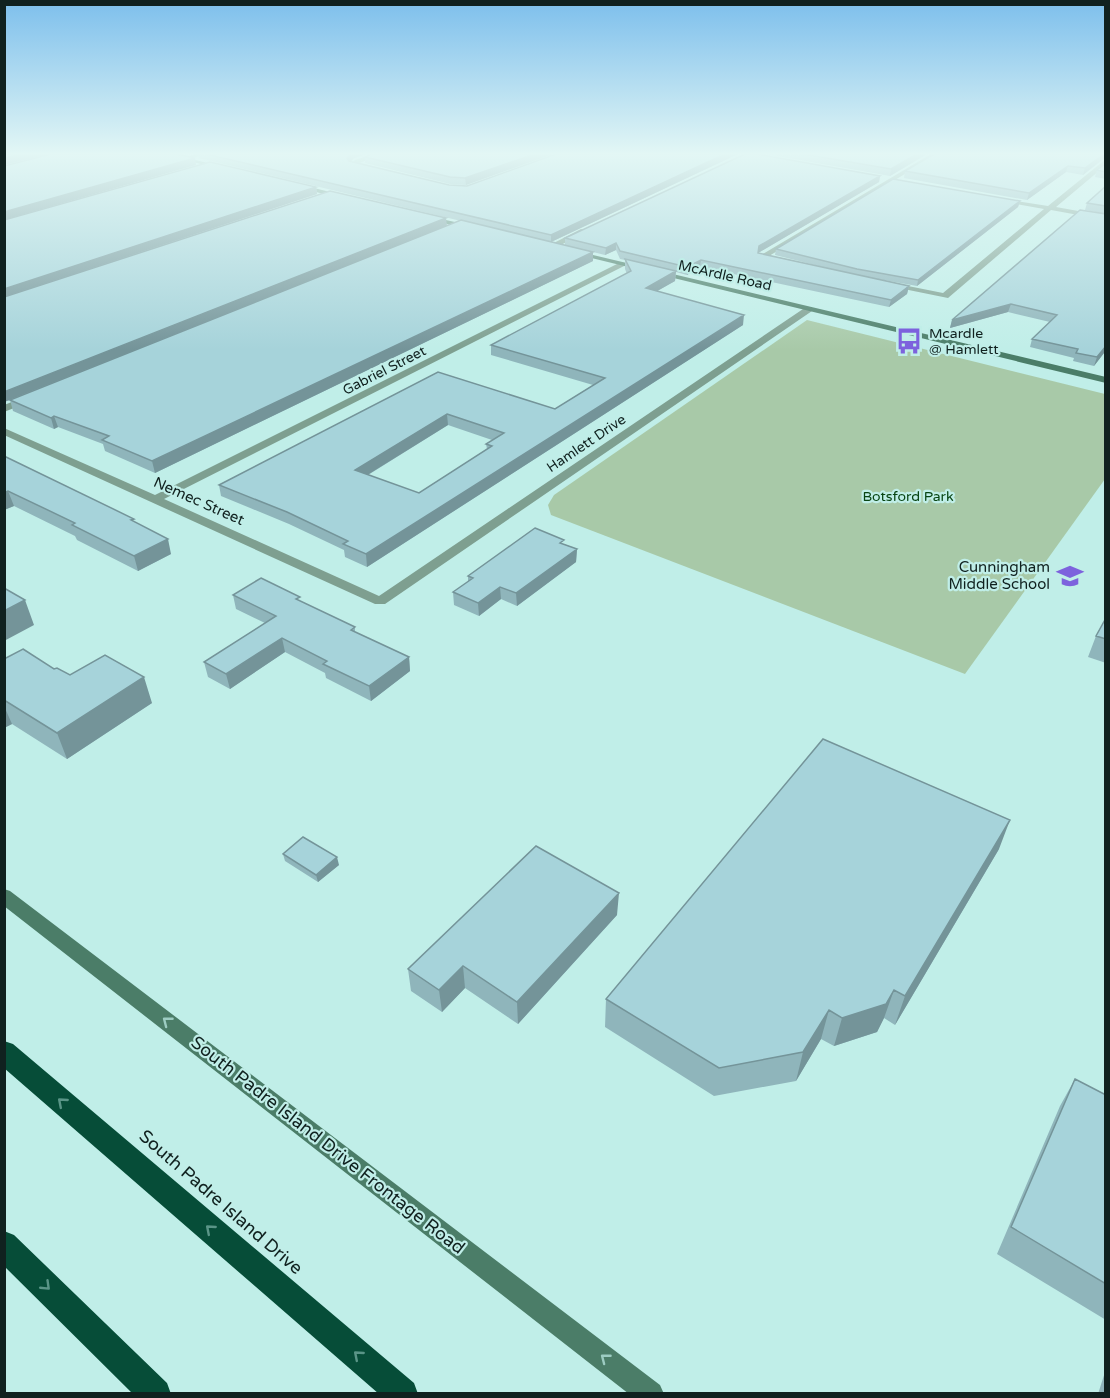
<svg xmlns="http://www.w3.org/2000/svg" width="1110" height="1398" font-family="'Varela Round',sans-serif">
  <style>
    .green { fill: #a8c9a8 }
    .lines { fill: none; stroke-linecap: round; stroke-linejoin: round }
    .minor { fill: #7e9f90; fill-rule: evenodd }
    .secondary { fill: #4b7d68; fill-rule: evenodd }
    .motorway { fill: #064d38; fill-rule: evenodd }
    .wall { fill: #8fb5bb; fill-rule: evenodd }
    .shaded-wall { fill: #749499 }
    .building { fill: #a6d3da; stroke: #749499; stroke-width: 1.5; fill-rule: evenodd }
    .oneway { stroke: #9dccc2 }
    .oneway2 { stroke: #5a9587 }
    .labels { text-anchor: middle; stroke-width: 4.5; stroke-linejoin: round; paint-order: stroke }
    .far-street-label { font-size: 14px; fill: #10211f; stroke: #c0eee8 }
    .far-poi-label { font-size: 14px; fill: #10211f; stroke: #c0eee8; text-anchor: start }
    .far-park-label { font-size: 14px; fill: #074412; stroke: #c0eee8 }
    .street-label { font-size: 15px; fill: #10211f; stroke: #c0eee8 }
    .poi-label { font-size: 15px; fill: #10211f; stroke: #c0eee8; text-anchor: end }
    .near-street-label { font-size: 18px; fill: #10211f; stroke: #c0eee8 }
  </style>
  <rect width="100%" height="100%" fill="#c0eee8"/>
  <path class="green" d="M807,320L1105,394V479L965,674L551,515L548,505L554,495Z"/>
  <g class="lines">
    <path class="minor" d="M196,154H205L184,161L181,159Z
      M373,154H382L357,164L370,169V171L350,165L355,160Z
      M931,154H938L769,256L779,258V262L758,257Z
      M1106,159V165L1056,207L1106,216V220L1051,210L948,298L884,285L888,282L943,293L1044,209L999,201L997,198L1048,206Z
      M581,229L588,231L553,249L546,247Z
      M621,262L628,264L164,499L379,596L806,307H812V311L385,604H375L4,435V428L155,495Z
      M30,395L35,398L34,400L4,412V405Z"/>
    <path class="secondary" d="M161,154H171L228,168L225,170Z
      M298,184L346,196L347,197L344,199L296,187Z
      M423,215L473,226L477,228L473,230L426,219Z
      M572,250L1106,377V383L575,254H572Z
      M4,889L10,891L660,1385L664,1394H629L4,906Z"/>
    <path class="motorway" d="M4,1041L13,1044L414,1383L418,1394H379L4,1068Z
      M4,1231L14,1235L167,1383L171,1394H133L4,1266Z"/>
  </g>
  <path class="wall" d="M198,154H367L354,158L351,161L449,185L467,186L556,154H738L551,242L565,245V238L880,176L879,182L758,253L839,271L775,255L776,249L1020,201L1018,207L917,286L867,277L909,286L907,294L889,307L700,267L687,275L676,272L675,281L657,291L743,325L367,567L345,557L344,550L289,524L221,496L219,485L438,372L555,409L593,385L491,355V345L627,274L625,269V260L620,259L616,250L605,255L593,252V261L155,473L105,451L103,444L58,427L54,429L13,411L10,400L4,402V220L316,187L317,194L64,278L447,226L191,328L461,221L199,158ZM448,425L492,440L486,444L487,449L419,493L368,475Z
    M553,154L466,185L450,184L365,163V157Z
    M766,154H927L890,176Z
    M1106,154L1083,175L1066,172L1027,200L904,178L905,171Z
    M1106,163V179L1095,177L1097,170Z
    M1106,186V214L1085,210L1087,203Z
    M1106,214V353H1104L1094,366L1073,361L1074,358L1030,347L1032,339L1050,322L1008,312L950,328L952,320Z
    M4,456L135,523L171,554L138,571L77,540L75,536L14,506L4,510Z
    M564,544L577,549L576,562L517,606L501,599L479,616L454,605L453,592L468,582V576Z
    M233,595L300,601L355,627V632L409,657L410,671L371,701L326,678L325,673L285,652L230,689L208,677L204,662L265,623L236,609Z
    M1106,618V663L1088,657L1096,636Z
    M4,659L54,669L152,703L67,759L12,724L4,728Z
    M999,849L895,1025L884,1018L877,1032L834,1046L821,1039L796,1081L714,1096L605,1027L606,999Z
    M283,854L339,865L318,882L285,861Z
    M617,915L518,1024L465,988L442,1012L411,991L408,969Z
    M1075,1079L1106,1095V1320L997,1254L1060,1106Z
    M1106,1369V1394H1098Z"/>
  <path class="shaded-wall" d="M22,154H50L4,165V158Z
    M351,154H367L354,158L348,165L347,158Z
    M535,154H553L466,185L465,178Z
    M725,154H738L551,242V235Z
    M917,154H927L890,176L891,169Z
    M1104,154H1106V157L1083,175L1085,168Z
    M195,158L196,165L4,220V212Z
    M1068,166L1066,172L1027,200L1029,193Z
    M880,176L879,182L758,253L759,246Z
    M316,187L317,194L4,297V289Z
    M1020,201L1018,207L917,286L918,280Z
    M446,218L447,226L4,402V392Z
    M616,243V250L605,255L606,248Z
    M593,252V261L155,473L152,461Z
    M701,260L700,267L687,275V267Z
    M676,271L675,281L645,298L646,288Z
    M909,286L907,294L889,307L891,300Z
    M1011,304L1008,312L950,328L952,320Z
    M744,315L743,325L367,567L366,554Z
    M1106,346L1104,353L1094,366L1097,357Z
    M447,414L448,425L356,482L355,470Z
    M54,416L58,427L54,429L51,418Z
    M8,491L14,506L4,510V493Z
    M168,539L171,554L138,571L134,556Z
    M577,549L576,562L517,606L516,593Z
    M500,587L501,599L479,616L478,603Z
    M25,600L34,625L4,641V611Z
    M282,638L285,652L230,689L226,674Z
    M409,657L410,671L371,701L369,686Z
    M144,677L152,703L67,759L57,733Z
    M4,706L12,724L4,728Z
    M1010,820L999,849L895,1025L905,996Z
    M337,857L339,865L318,882L316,875Z
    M619,893L617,915L518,1024L517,1002Z
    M463,966L465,988L442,1012L439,990Z
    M894,990L884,1018L877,1032L834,1046L842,1018Z
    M829,1010L821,1039L796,1081L803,1052Z"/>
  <path class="building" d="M4,154H22L4,158Z
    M51,154H176L195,158L4,212V166Z
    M206,154H351L347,158L349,161L449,185L467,186L556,154H725L551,235Z
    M372,154H535L465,178L450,177L365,157Z
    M745,154H757L880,176L759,246L758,253L909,286L891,300L701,260L687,267L620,251L616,243L606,248L565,238Z
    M803,154H917L891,169Z
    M934,154H1104L1085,168L1068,166L1029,193L905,171Z
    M210,162L316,187L4,289V220Z
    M1106,163V172L1097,170Z
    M893,179L1020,201L918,280L857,269L776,249Z
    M1106,186V206L1087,203Z
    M330,191L446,218L4,392V297Z
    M1080,210L1106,214V346L1097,357L1076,353L1078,349L1032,339L1057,315L1011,304L952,320Z
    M461,220L593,252L152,461L102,440L109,436L54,416L51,418L10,400Z
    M625,259L676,271L646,288L744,315L366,554L343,544L348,541L287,512L219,485L438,372L555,409L605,378L491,345L631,271ZM447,414L504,433L486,444L492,446L419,493L355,470Z
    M4,456L134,519L131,520L168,539L134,556L72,525L75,523L8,491L4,493Z
    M535,528L564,540L560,543L577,549L516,593L500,587L478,603L453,592L473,578L468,576Z
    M261,578L300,597L296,599L355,627L351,630L409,657L369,686L323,664L327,661L282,638L226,674L204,662L276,616L233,595Z
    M4,588L25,600L4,611Z
    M1106,618V639L1096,636Z
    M23,649L54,669L57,668L70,675L105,655L144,677L57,733L4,700V659Z
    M823,739L1010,820L905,996L894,990L886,1004L842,1018L829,1010L803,1052L719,1068L606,999Z
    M303,837L337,857L316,875L283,854Z
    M536,846L619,893L517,1002L463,966L439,990L408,969Z
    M1075,1079L1106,1095V1284L1011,1227Z"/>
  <defs><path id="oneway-chevron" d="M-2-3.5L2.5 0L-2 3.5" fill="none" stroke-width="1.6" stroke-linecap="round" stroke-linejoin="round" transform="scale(1.5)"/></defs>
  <g class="oneway">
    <use href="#oneway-chevron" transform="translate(167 1021) rotate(-142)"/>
    <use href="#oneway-chevron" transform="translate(605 1358) rotate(-142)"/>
  </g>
  <g class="oneway2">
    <use href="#oneway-chevron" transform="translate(62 1102) rotate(-139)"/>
    <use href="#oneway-chevron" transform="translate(210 1229) rotate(-139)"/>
    <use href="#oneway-chevron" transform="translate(46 1286) rotate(44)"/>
    <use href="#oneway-chevron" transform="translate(358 1355) rotate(-139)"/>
  </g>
  <linearGradient id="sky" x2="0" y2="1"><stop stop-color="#7dbfec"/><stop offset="0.44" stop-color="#e3f7f5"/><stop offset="1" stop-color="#e3f7f5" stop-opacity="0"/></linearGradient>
  <rect width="1110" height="350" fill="url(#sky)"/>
  <defs>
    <g id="bus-bare" transform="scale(2.07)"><path d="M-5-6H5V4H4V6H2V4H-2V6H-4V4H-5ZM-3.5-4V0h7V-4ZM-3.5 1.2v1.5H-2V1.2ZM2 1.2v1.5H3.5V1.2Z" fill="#7d62dd" stroke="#c0eee8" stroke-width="2.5" paint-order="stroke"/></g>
    <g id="school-bare" transform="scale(2.07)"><path d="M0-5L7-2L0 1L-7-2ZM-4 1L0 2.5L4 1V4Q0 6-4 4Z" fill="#7d62dd" stroke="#c0eee8" stroke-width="2.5" paint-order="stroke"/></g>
  </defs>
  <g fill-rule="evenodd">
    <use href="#bus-bare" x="909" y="341"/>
    <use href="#school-bare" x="1070" y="576"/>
  </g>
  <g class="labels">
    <g class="far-street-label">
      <text transform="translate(725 275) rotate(13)" y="5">McArdle Road</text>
      <text transform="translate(384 370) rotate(-27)" y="5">Gabriel Street</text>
      <text transform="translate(586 443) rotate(-34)" y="5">Hamlett Drive</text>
    </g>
    <g class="far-poi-label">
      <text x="929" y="338">Mcardle<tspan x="929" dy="16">@ Hamlett</tspan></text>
    </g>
    <g class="far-park-label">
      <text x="908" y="501">Botsford Park</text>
    </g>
    <g class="street-label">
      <text transform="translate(199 501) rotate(24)" y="5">Nemec Street</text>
    </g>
    <g class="poi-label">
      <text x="1050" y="572">Cunningham<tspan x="1050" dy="17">Middle School</tspan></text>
    </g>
    <g class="near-street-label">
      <text transform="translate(328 1145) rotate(38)" y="6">South Padre Island Drive Frontage Road</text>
      <text transform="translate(221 1202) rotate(41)" y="6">South Padre Island Drive</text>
    </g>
  </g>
  <rect width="1110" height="1398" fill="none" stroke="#10211f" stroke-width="12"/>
</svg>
